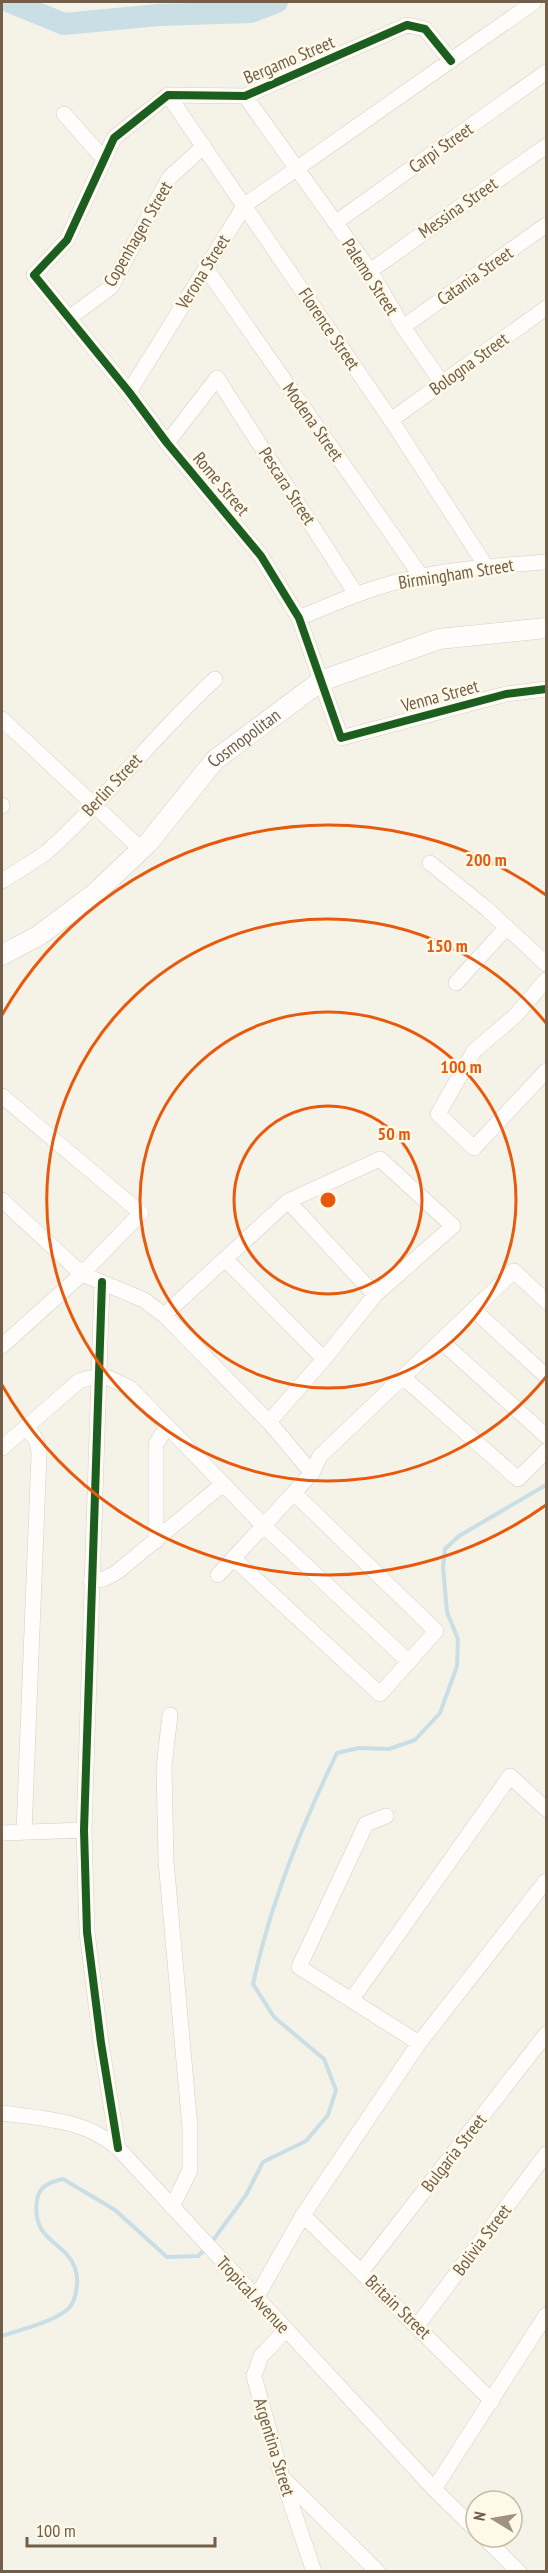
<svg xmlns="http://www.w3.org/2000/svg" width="548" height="2573" font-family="'PT Sans Narrow',sans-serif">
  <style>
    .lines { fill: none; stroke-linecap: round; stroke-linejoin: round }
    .stream { stroke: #cadee5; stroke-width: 4 }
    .river { stroke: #cadee5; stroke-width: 22 }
    .minor-casing { stroke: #d4cfc6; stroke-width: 16 }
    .tertiary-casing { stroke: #d4cfc6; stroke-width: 21 }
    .minor { stroke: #fefdfc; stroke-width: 15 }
    .tertiary { stroke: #fefdfc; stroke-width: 20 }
    .cycleway-casing { stroke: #fef9e8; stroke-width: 11 }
    .cycleway { stroke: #1b5e20; stroke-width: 8 }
    .ring { fill: none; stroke: #e8590c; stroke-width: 3 }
    .labels { text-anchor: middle; stroke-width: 5; stroke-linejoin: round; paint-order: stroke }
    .street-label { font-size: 18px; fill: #725e49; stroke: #fef9e8 }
    .centre { fill: #e8590c; stroke: #fef9e8; stroke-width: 3 }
    .ring-label { font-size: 18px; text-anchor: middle; font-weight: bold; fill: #e8590c; stroke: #fef9e8; stroke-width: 5; stroke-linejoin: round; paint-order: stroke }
  </style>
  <rect width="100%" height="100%" fill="#f5f2e8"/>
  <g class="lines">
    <path class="stream" d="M211,2243L246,2195L263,2162L306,2141L328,2115L336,2090L324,2059L274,2017L253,1984C270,1904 301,1827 337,1753L359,1748L389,1749L415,1740L440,1713L457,1666L458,1639L447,1612L443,1567L445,1549L459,1536L546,1485
      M2,2336C19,2330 63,2320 72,2304C77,2294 79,2279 75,2268C65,2240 31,2242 37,2200C39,2186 50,2182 63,2179L115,2210L167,2257L198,2256L206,2248"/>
    <path class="river" d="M10,2L64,24L158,15L251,12L277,2"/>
    <g class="minor-casing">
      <path id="minor" d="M451,61L425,29L407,25L245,96L168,95L114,138L67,240L34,275L129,392L167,443L261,556L299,618L341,738L506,694L546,689
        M168,95L391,420L486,566
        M245,96L370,271L403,327L442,383
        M64,114L104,159
        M335,223L546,72
        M206,268L421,576
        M370,271L546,146
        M69,318L111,287L169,178L204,146
        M403,327L546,225
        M129,392L245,205L534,2
        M391,420L546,308
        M167,443L217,378L356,594
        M299,618C339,601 379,584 422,576C463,568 505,565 546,562
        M2,719L141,849
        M2,805V806
        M430,863L487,909L546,964
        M2,881C17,871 34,862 48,851C108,797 156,733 215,679
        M546,980L515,1016L474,1051L438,1114L474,1148L546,1071
        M456,983L507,927
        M2,1096L141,1213L82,1274L2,1346
        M2,1200L82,1274L144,1300L164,1315L269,1422L312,1473
        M288,1201L375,1295
        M225,1259L324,1359
        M102,1282L84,1830L87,1932L101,2043L118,2148
        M474,1310L546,1376
        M164,1315L288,1201L380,1159L453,1226L375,1295L324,1359L269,1422
        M441,1341L546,1436
        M403,1377L518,1479L546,1451
        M2,1448L79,1381L89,1378H109L130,1388L263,1525L409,1662
        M156,1541V1444L167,1427
        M234,1559L380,1694L436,1631L294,1493
        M218,1575L312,1473L320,1456L514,1271L546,1301
        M91,1581L104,1579L117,1572L223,1484
        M170,1715L164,1767L166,1861L190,2128V2170L172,2207
        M386,1816L366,1824L299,1967L419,2043
        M24,1832L39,1454C38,1442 35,1435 25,1428
        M2,1833L84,1830
        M352,1999L510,1776L546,1809
        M2,2113C44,2119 84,2119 118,2148L434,2489L476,2530
        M303,2215L492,2401
        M361,2272L546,2034
        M256,2298L303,2215L419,2043L546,1881
        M417,2326L546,2154
        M286,2330L261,2356L254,2376L282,2477L314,2572
        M284,2479L378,2572
        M434,2489L546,2315
        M484,2537L519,2572"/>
    </g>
    <g class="tertiary-casing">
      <g id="tertiary">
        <path id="s1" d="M2,955L38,936L94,894L148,843L215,760L321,681L439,639L546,628"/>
      </g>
    </g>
    <use href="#minor" class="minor"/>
    <use href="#tertiary" class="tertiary"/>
    <g class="cycleway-casing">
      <path id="cycleway" d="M451,61L425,29L407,25L245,96L168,95L114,138L67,240L34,275L129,392L167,443L261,556L299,618L341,738L506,694L546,689
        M102,1282L84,1830L87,1932L101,2043L118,2148"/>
    </g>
    <use href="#cycleway" class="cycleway"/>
  </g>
  <g class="ring">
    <circle cx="328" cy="1200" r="94"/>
    <circle cx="328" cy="1200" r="188"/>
    <path d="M546 1377A281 281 0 1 1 546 1023"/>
    <path d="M546 1505A375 375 0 0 1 2 1385M2 1015A375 375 0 0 1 546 895"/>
  </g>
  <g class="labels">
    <g class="street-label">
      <text transform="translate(289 60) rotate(-23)" y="6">Bergamo Street</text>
      <text transform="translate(441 148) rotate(-35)" y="6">Carpi Street</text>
      <text transform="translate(458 208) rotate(-35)" y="6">Messina Street</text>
      <text transform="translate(138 234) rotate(-60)" y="6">Copenhagen Street</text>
      <text transform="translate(203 272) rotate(-58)" y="6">Verona Street</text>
      <text transform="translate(475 276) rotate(-35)" y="6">Catania Street</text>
      <text transform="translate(370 277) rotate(57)" y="6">Palemo Street</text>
      <text transform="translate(329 329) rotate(56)" y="6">Florence Street</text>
      <text transform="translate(469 364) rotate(-36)" y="6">Bologna Street</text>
      <text transform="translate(313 422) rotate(55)" y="6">Modena Street</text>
      <text transform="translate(221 484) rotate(50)" y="6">Rome Street</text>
      <text transform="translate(287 486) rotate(57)" y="6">Pescara Street</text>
      <text transform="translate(456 574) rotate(-9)" y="6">Birmingham Street</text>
      <text transform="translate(440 696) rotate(-15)" y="6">Venna Street</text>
      <text dy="6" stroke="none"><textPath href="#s1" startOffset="328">Cosmopolitan</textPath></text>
      <text transform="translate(112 785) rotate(-47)" y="6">Berlin Street</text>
      <text transform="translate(454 2153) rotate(-52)" y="6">Bulgaria Street</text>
      <text transform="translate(482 2240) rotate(-53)" y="6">Bolivia Street</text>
      <text transform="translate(253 2295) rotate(47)" y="6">Tropical Avenue</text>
      <text transform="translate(398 2307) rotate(44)" y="6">Britain Street</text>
      <text transform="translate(274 2447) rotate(73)" y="6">Argentina Street</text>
    </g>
  </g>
  <circle cx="328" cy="1200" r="9" class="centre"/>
  <g class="ring-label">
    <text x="486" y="866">200 m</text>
    <text x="447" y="952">150 m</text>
    <text x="461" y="1073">100 m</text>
    <text x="394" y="1140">50 m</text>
  </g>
  <rect width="548" height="2573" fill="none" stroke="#725e49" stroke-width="6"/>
  <g transform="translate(494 2519) rotate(281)"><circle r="28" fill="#fef9e8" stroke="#c6bba8" stroke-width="1.5"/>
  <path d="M0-4.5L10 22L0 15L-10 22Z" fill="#a09281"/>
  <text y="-9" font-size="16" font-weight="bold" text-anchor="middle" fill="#725e49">N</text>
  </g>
  <path d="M27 2537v9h188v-9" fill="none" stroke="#725e49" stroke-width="3"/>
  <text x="36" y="2537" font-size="18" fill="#725e49" stroke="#fef9e8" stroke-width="4.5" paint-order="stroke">100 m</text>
</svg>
